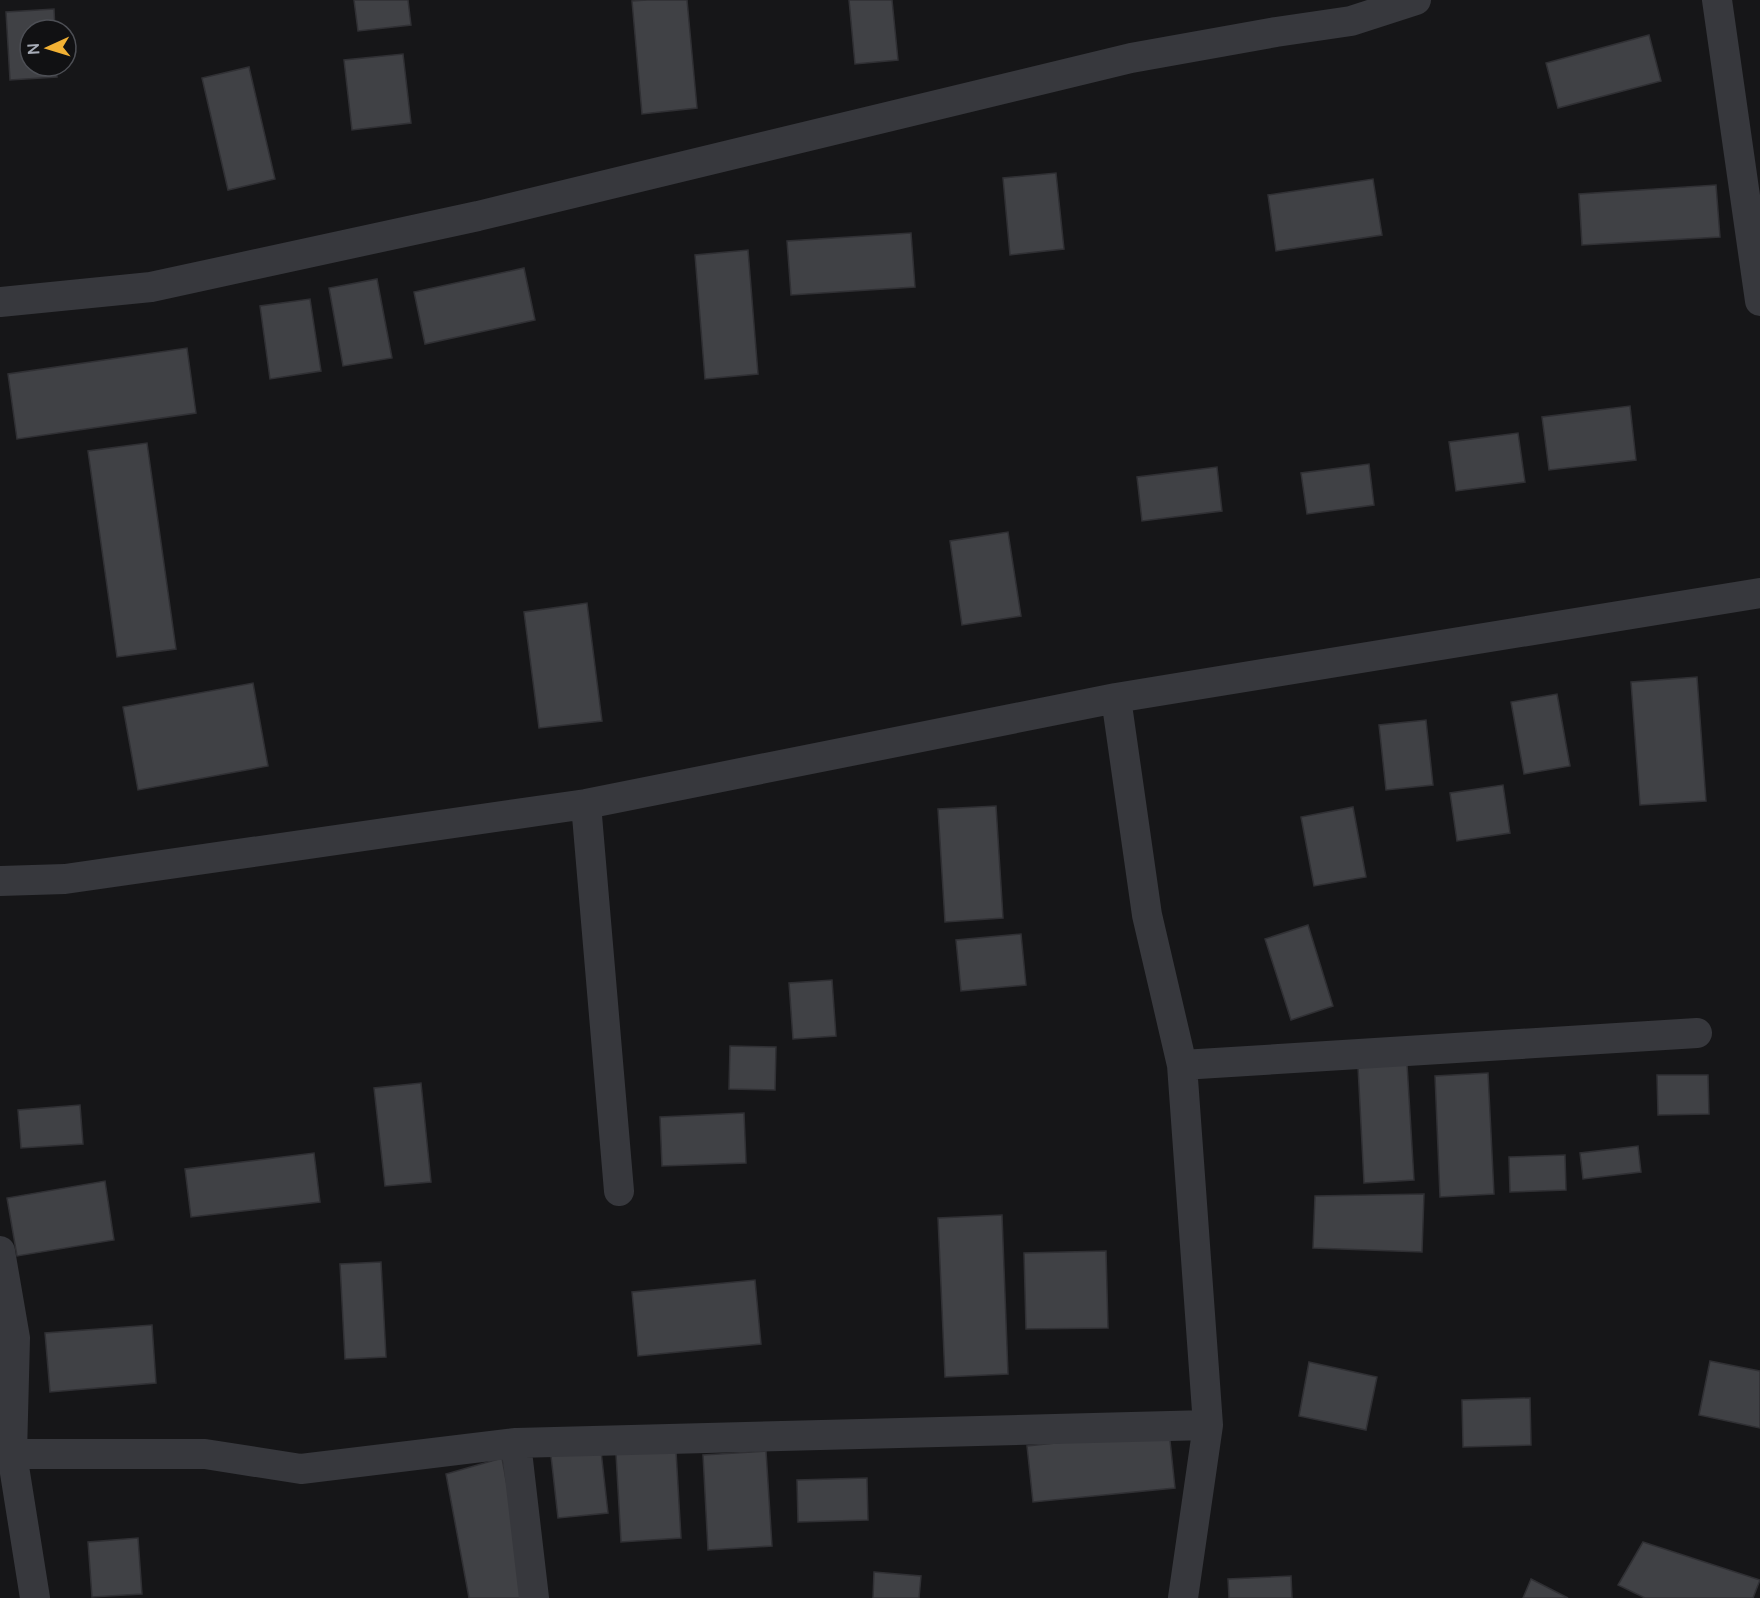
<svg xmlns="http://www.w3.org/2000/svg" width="1760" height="1598" font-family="Manrope,sans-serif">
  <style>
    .building { fill: #404145; stroke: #303034; stroke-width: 1.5 }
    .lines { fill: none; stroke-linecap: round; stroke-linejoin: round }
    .street { stroke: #37383d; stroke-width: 30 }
  </style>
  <rect width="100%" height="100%" fill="#161618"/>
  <path class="building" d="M354,0H408L411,25L358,31Z
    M647,0H687L697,108L642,114L632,1Z
    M849,0H892L898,60L855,64Z
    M54,9L55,30H30V66H56L57,77L10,80L6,12Z
    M1649,35L1661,81L1558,108L1546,63Z
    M403,54L411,123L352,130L344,60Z
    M249,67L275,179L228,190L202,78Z
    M1056,173L1064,249L1010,255L1003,178Z
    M1373,179L1382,235L1276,251L1268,195Z
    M1716,185L1720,237L1582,245L1579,194Z
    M911,233L915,287L791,295L787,241Z
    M748,250L758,374L705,379L695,255Z
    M524,268L535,320L425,344L414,292Z
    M377,279L392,358L343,366L329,288Z
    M310,299L321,371L270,379L260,306Z
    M187,348L196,413L17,439L8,374Z
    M1630,406L1636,460L1549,470L1542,417Z
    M1518,433L1525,482L1456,491L1449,442Z
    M147,443L176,649L117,657L88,451Z
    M1369,464L1374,505L1307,514L1301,473Z
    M1217,467L1222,511L1142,521L1137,477Z
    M1008,532L1021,616L962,625L950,541Z
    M587,603L602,721L539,728L524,612Z
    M1697,677L1706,801L1640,805L1631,682Z
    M253,683L268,766L138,790L123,707Z
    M1557,694L1570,766L1524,774L1511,702Z
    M1426,720L1433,785L1386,790L1379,725Z
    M1503,785L1510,833L1457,841L1450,793Z
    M996,806L1003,918L945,922L938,809Z
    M1353,807L1366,877L1314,886L1301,817Z
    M1308,925L1333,1006L1291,1020L1265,939Z
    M1021,934L1026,985L961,991L956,940Z
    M832,980L836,1036L793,1039L789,983Z
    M730,1046L776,1047L775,1090L729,1089Z
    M1407,1064L1414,1180L1364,1183L1358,1067Z
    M1488,1073L1494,1194L1440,1197L1435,1076Z
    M1657,1075H1708L1709,1114L1658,1115Z
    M421,1083L431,1182L385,1186L374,1088Z
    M80,1105L83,1144L21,1148L18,1110Z
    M744,1113L746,1163L662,1166L660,1117Z
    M1638,1146L1641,1172L1583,1179L1580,1153Z
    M314,1153L320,1202L191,1217L185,1169Z
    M1565,1155L1566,1190L1510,1192L1509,1157Z
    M105,1181L114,1240L17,1256L7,1198Z
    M1424,1194L1422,1252L1313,1248L1315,1196Z
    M1002,1215L1008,1374L945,1377L938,1218Z
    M1106,1251L1108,1328L1026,1329L1024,1253Z
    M381,1262L386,1357L345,1359L340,1264Z
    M755,1280L761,1344L638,1356L632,1292Z
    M152,1325L156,1383L50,1392L45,1333Z
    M1710,1361L1760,1371V1428L1699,1415Z
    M1309,1362L1377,1377L1366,1430L1299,1416Z
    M1530,1398L1531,1445L1463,1447L1462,1400Z
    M1169,1431L1175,1488L1033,1502L1027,1446Z
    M601,1451L608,1513L558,1518L551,1456Z
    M676,1451L681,1538L621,1542L616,1454Z
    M766,1451L772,1546L708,1550L703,1455Z
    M502,1458L528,1598H469L446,1474Z
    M867,1478L868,1520L798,1522L797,1480Z
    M138,1538L142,1594L92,1597L88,1542Z
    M1643,1542L1760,1580L1753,1598H1645L1618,1585Z
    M874,1572L921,1576L919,1598H873Z
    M1291,1576L1292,1598H1229L1228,1579Z
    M1531,1579L1568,1598H1523Z"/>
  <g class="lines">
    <path class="street" d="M1717,0L1760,301
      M0,302L151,287L478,216L1131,58L1276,32L1351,21L1416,0
      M1116,698L1147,915L1182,1065L1208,1425L1183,1598
      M586,804L619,1191
      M0,881L65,879L586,804L1116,698L1760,593
      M1182,1065L1697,1033
      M0,1251L15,1338L12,1454L35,1598
      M516,1443L534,1598
      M12,1454H205L301,1469L516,1443L1208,1425"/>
  </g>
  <g transform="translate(48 48) rotate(266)"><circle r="28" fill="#111113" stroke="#4d4f55" stroke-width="1.5"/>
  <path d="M0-4.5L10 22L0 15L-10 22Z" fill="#f2b134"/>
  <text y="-9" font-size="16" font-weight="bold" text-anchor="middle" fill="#a8adb8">N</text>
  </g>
</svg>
